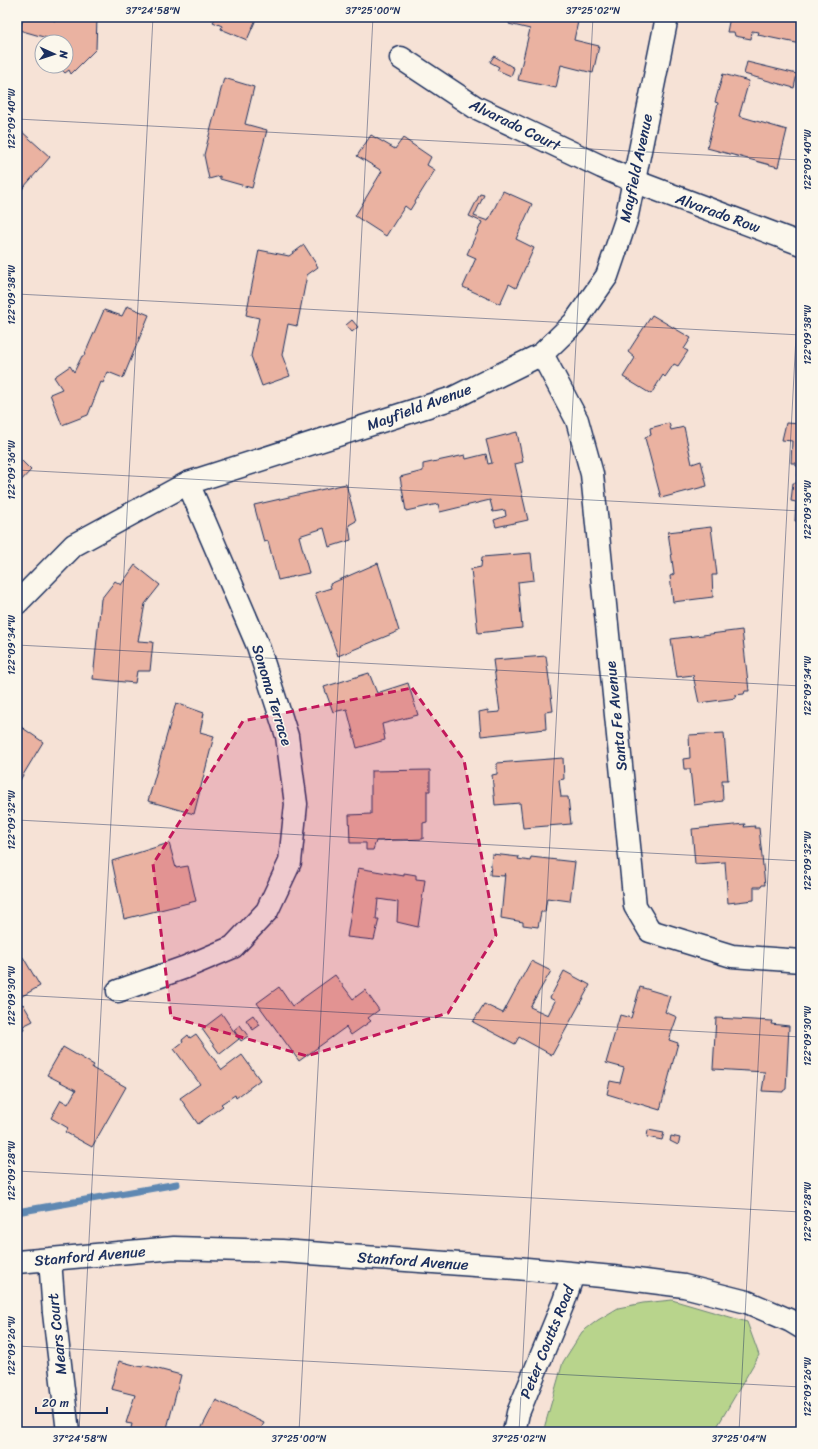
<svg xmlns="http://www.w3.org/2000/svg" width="818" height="1449" font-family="Sriracha,sans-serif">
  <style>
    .green { fill: #b8d48c; stroke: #6a8275 }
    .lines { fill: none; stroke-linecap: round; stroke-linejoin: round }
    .stream { stroke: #5f88b2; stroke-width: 7 }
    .building { fill: #eab2a1; stroke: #1b2f5e }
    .minor-casing { stroke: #1b2f5e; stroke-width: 25 }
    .minor { stroke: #fbf7ec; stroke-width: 22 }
    .marked { fill: #c2185b; fill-opacity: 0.2; stroke: #c2185b; stroke-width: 3; stroke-dasharray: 8 5; stroke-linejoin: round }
    .ticks { fill: none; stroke: #1b2f5e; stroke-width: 1; stroke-opacity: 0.45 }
    .labels { text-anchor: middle; stroke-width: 3; stroke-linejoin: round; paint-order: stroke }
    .street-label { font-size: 15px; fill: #1b2f5e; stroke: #fbf7ec }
    .neatline { fill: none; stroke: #1b2f5e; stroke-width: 1.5 }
    .ticks-label { font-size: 10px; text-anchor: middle; fill: #1b2f5e }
  </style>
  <rect width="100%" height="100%" fill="#f6e2d6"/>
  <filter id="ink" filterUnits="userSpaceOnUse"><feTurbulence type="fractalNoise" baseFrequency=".025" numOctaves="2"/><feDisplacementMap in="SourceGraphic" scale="8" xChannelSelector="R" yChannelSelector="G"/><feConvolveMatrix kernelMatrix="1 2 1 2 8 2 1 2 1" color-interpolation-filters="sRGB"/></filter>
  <g filter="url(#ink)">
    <path class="green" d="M672,1300L747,1322L759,1355L714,1432H543L563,1362L582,1332L598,1320L618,1308L643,1303Z"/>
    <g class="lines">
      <path class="stream" d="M17,1212L177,1184"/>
    </g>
    <path class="building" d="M24,17H49L55,21L57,17H97L96,49L71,74L69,70L65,73L58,66H66V42H46L47,38L19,30Z
      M216,17H257L247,40L221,29L222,26L213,22Z
      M511,17H579L574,40L599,46L593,73L561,65L556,88L518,80L530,29L509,24Z
      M730,17H801V44L758,35L759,32L752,31L751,39L735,36L734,32H727Z
      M494,56L514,68L511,76L497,70L499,67L490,62Z
      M747,62L797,74L794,88L744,74Z
      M723,74L749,81L739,116L787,130L778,167L707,148L718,103L715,102Z
      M224,78L254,87L245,124L267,130L252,188L220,179V176L209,179L204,155Z
      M20,130L50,157L17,195V134Z
      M371,135L395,149L403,138L431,157L427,165L435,170L410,210L405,206L386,236L355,216L382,171L357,156Z
      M503,191L532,204L516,239L534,248L516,288L509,284L500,304L463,287L476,258L467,254L482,222L469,216L480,194L484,195L474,216L488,221Z
      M304,245L318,267L307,275L297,326L288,324L282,355L290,376L262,386L251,356L259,318L246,315L259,250L289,256Z
      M127,306L149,315L123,378L108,372L103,383L101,382L88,415L62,425L50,394L62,389L54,377L70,366L74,372L82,356H84L104,310L122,316Z
      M652,315L691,338L684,349L688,351L678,366L674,364L665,377L663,375L651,394L623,377L635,358L628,352Z
      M352,320L358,327L352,332L346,325Z
      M669,423L671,430L684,427L692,464L701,461L707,486L661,498L645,438L651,435L650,428Z
      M786,423L801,424V521H795L796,502L791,501L793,483H797L799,466H796V463H791L792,441L782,440Z
      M517,432L523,462L515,464L528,520L496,527L494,520L506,516L505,510L493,512L490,500L440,512L438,504L406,511L400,477L423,471V464L465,455L466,459L486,454L488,464L492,463L486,440Z
      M17,456L31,470L17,485Z
      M346,484L356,521L349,525L351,540L329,547L324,528L299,536L309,573L278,580L268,541L264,542L254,505Z
      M711,527L717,575H712L713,597L673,602L670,576L674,574L668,532Z
      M531,553L534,580L518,582L522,628L478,633L471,569L481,567L482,557Z
      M378,563L399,631L338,656L315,593L331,588L330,584Z
      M135,565L160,585L145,604L138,641L153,642L150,671H137L135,683L93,679L101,599L115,581L121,585Z
      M742,630L749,691H745L744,694L735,695L736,698L699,703L693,675L677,677L671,639Z
      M546,656L553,711L545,712L546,729L481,736L479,712L488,710V713L500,712L493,660Z
      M369,673L377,693L408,683L418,715L382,724L385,740L357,748L347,709L333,712L324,687Z
      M176,703L204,713L200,732L214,736L194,814L148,801Z
      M17,724L43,742L17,785Z
      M724,733L728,780H722L723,801L694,805L690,769H684L683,759L690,758L689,735Z
      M563,758L564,779L559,780L561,797H568L571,824L523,828L520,803L495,805L492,775L497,774V763Z
      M430,770V791H427V822L423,823V839L376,841L373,850H366V843H350L349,815L371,814V771Z
      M745,824L744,827L755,826L754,828H759L765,885H762L761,887H754V900L728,903L725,862L695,864L692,829Z
      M169,843L176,868L188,866L196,901L124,919L112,861Z
      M492,854L519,857L518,859L530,861L531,857L575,862L570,901L547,898L545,912H541L538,927L523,925V922L501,918L505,873L504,876L490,875Z
      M358,868L404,876V873L416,875V879L425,880L418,927L397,922L398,902L378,899L376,919H379L374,940L347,937Z
      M23,957L40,986L17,999V961Z
      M531,961L551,971L530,1007L548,1015L555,1001L550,998L564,971L590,985L552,1055L519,1037L515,1044L473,1022L484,1004L503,1013Z
      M335,975L353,999L365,990L379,1010L368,1018L371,1021L351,1035L346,1027L299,1061L257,1003L279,987L292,1006Z
      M640,987L670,996L665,1012L677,1017L669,1040L678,1043L660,1110L607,1094L610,1081L620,1083L624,1068L606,1063L620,1015L631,1018Z
      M23,1004L33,1021L23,1026L24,1029L17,1034V1008Z
      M222,1014L239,1039L220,1054L202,1029Z
      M253,1015L260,1025L253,1030L246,1020Z
      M716,1018L772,1021L771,1024L789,1026L786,1089L783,1091V1092L762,1091L765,1072L713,1069Z
      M240,1025L248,1036L241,1041L234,1030Z
      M196,1034L222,1070L242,1055L260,1080L236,1098L235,1095L221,1104L223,1106L198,1124L180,1098L200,1084L174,1049L183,1042L182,1040L188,1035L190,1038Z
      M63,1047L94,1065L92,1068L126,1087L92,1147L65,1132L68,1128L51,1118L61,1100L68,1104L76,1090L47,1075Z
      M648,1130L664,1133L662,1140L647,1137Z
      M671,1136L680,1138L678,1145L670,1141Z
      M119,1361L142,1367L143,1365L181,1375L166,1432H130L132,1424L126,1423L135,1395L111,1389Z
      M216,1400L264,1423L259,1432H206L201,1429Z"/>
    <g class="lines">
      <g class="minor-casing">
        <path id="minor" d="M401,58L475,107L602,167L634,181L801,244
          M542,354L577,420L592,474L635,906L650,931L732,956L801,961
          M17,603L74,545L188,483L453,398L542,354L574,323L607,276L626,220L667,17
          M118,991L186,967L233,947L267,911L290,862L296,804L287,736L258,646L188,483
          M50,1259L54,1313L68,1432
          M17,1262L174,1248L282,1251L516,1268L613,1277L684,1286L747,1302L791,1321L801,1327
          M514,1432L518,1413L564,1301L573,1274"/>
      </g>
      <use href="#minor" class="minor"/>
    </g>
  </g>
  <path class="marked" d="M412,688L464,760L496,935L448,1013L307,1056L171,1017L153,864L243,721Z"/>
  <path class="ticks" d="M17,119L801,160M17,294L801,335M17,470L801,511M17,645L801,686M17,820L801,861M17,995L801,1037M17,1171L801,1212M17,1346L801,1387M79,1432L153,17M299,1432L373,17M519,1432L593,17M739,1432L801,240"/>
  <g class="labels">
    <g class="street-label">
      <text transform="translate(515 125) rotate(26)" y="5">Alvarado Court</text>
      <text transform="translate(636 168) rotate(-78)" y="5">Mayfield Avenue</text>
      <text transform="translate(718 213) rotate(20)" y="5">Alvarado Row</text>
      <text transform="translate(419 407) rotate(-20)" y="5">Mayfield Avenue</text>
      <text transform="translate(272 695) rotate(73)" y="5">Sonoma Terrace</text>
      <text transform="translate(616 716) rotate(-96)" y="5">Santa Fe Avenue</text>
      <text transform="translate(90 1256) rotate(-5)" y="5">Stanford Avenue</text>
      <text transform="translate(413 1261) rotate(4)" y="5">Stanford Avenue</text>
      <text transform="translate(57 1334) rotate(-96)" y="5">Mears Court</text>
      <text transform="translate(547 1342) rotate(-68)" y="5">Peter Coutts Road</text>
    </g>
  </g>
  <rect width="818" height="1449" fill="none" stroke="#fbf7ec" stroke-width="44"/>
  <g transform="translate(54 54) rotate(93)"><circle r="19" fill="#fbf7ec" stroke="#a1a7b3"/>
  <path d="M0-3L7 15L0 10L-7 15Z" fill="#1b2f5e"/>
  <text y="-6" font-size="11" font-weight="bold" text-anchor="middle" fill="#1b2f5e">N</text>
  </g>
  <path d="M36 1407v6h71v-6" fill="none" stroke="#1b2f5e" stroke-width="2"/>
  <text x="42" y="1407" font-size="12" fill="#1b2f5e" stroke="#fbf7ec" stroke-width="3" paint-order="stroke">20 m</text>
  <rect x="22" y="22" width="774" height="1405" class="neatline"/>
  <g class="ticks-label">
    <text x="153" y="14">37°24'58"N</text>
    <text x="373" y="14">37°25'00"N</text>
    <text x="593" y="14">37°25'02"N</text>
    <text transform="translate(11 119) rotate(-90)" y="4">122°09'40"W</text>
    <text transform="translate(807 160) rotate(-90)" y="4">122°09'40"W</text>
    <text transform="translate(11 295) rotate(-90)" y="4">122°09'38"W</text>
    <text transform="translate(807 335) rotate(-90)" y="4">122°09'38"W</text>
    <text transform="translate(11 470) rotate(-90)" y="4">122°09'36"W</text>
    <text transform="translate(807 510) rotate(-90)" y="4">122°09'36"W</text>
    <text transform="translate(11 645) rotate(-90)" y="4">122°09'34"W</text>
    <text transform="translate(807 686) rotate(-90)" y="4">122°09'34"W</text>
    <text transform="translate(11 820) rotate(-90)" y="4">122°09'32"W</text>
    <text transform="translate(807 861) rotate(-90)" y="4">122°09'32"W</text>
    <text transform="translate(11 996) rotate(-90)" y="4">122°09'30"W</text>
    <text transform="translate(807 1036) rotate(-90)" y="4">122°09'30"W</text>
    <text transform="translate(11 1171) rotate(-90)" y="4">122°09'28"W</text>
    <text transform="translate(807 1212) rotate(-90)" y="4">122°09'28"W</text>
    <text transform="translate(11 1346) rotate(-90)" y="4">122°09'26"W</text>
    <text transform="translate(807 1387) rotate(-90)" y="4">122°09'26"W</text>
    <text x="80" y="1442">37°24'58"N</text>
    <text x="299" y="1442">37°25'00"N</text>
    <text x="519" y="1442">37°25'02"N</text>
    <text x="739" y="1442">37°25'04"N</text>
  </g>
</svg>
